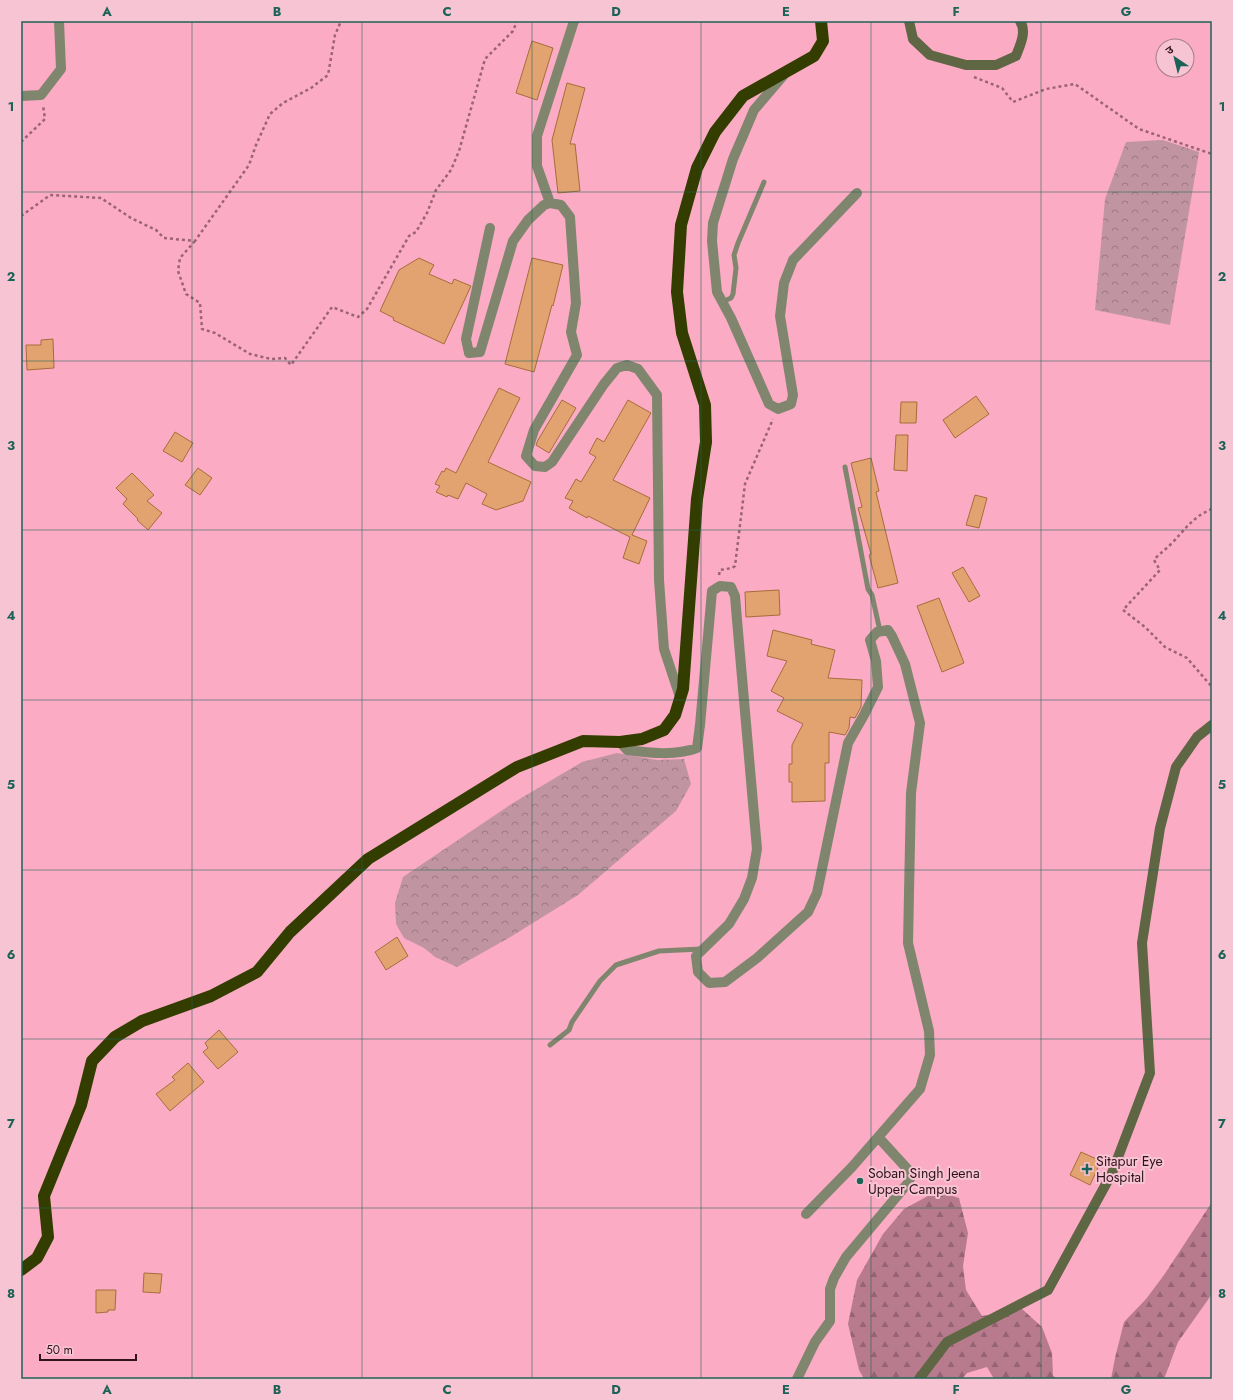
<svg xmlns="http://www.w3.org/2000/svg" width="1233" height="1400" font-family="Jost,'Noto Sans Devanagari',sans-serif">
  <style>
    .forest { fill: url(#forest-firs) }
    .park { fill: url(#park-crowns) }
    .building { fill: #e2a371; stroke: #a76c3a }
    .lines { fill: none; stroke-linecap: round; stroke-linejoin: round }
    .path { stroke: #9b6375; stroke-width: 2.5; stroke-dasharray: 3 3; stroke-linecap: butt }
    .lane { stroke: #80866e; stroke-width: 5 }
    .street { stroke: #80866e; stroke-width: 10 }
    .secondary { stroke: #5e6643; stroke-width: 10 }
    .highway { stroke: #333d00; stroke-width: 12 }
    .grid { fill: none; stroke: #1c6357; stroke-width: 1; stroke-opacity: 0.55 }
    .poi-dot { fill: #1c6357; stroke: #f6c4d2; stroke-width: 1.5 }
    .labels { text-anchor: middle; stroke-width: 4; stroke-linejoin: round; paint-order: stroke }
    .poi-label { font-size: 14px; fill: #30121d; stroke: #f6c4d2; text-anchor: start }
    .neatline { fill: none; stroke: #1c6357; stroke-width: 1.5 }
    .grid-label { font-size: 13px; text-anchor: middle; font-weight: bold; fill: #1c6357 }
  </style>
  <defs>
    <pattern id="forest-firs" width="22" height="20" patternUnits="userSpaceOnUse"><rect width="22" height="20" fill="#b87b8e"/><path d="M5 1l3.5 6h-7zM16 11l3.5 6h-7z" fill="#966373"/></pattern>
    <pattern id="park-crowns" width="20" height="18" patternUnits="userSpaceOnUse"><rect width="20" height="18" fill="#c095a1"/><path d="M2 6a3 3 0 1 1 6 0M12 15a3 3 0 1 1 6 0" fill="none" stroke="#9c7883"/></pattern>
  </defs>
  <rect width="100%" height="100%" fill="#fcabc5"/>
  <path class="forest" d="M937,1191L959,1198L968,1233L963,1266L966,1290L982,1316L1022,1309L1042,1327L1052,1353L1053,1376L1059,1379H994L987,1367L967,1373L962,1379H864L859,1370L848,1324L857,1280L883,1234L904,1209Z
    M1212,1202V1294L1178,1342L1164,1379H1111L1115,1358L1124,1322L1146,1299L1164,1275Z"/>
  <path class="park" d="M1163,140L1199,152L1170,325L1095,310L1105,199L1126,142Z
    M617,753L657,760L684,759L691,784L676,811L578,895L512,936L457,967L435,957L424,948L404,938L396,924L395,903L403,877L513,803L582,762Z"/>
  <path class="building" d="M532,41L553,48L537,100L516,93Z
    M567,83L585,88L570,144H575L580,191L558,193L552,140Z
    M419,258L434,265L429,274L452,284L454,279L471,286L444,344L393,320L394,318L380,311L399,270Z
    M532,258L563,265L553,306L552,305L534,372L505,364Z
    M53,339L54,368L27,370L26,345H41V340Z
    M499,388L520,398L488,462L531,482L523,501L496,510L482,504L487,494L466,483L458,499L448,495L447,497L436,492L440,486L435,484L442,471L444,472L446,468L456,473Z
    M976,396L989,414L955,438L943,420Z
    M562,400L576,408L549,453L536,445L538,440Z
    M628,400L651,413L613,480L650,498L632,535L647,541L639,564L623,558L630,537L588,516L587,518L569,508L573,501L565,498L576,479L581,482L596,457L589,453L597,438L604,442Z
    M901,402H917L916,423H900Z
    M175,432L193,443L182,462L163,451Z
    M896,435H908L907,471L894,470Z
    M871,458L879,491L876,492L898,583L878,588L869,555L871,554L858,508L862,507L851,463Z
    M198,468L212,478L200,495L185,485Z
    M132,473L154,495L147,501L162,513L148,530L137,520L138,519L123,504L127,499L116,488Z
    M975,495L987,498L979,528L966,525Z
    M963,567L980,596L969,602L952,573Z
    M779,590L780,615L746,617L745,592Z
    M939,598L964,663L942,672L917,606Z
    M773,630L812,640L811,644L835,650L828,678L862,680L861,707L855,718L850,717L849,728L845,735L829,732V763H825V801L792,802V782H789V764H792V745L803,724L777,711L784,698L771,691L787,661L767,656Z
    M397,937L408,956L386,970L375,952Z
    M219,1030L238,1052L218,1069L203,1052L208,1048L205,1043Z
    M188,1063L204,1082L170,1111L156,1094L175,1080L172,1077Z
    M1081,1152L1101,1161L1090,1185L1070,1175Z
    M144,1273L162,1274L160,1293L143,1292Z
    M96,1290H116L115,1310H108V1312L96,1313Z"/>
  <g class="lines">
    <path class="path" d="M974,77L1002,88L1013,102L1046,89L1075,84L1139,129L1212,154
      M21,142L45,119L43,105
      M21,216L50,195L101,198L131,218L156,230L164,238L195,241L249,165L256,145L270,114L283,103L311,88L328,75L335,35L341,21
      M195,241L180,258L178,271L186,294L200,303L202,329L215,333L250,354L271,359L285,358L291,365L332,307L358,317L367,309L409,236L416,232L427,213L436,190L451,170L459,151L485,59L513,31L517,21
      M1212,509C1192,517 1185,530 1170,545C1165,550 1159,554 1154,560L1160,570L1123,610L1145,627L1165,647L1187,658L1212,687
      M719,575L720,570L732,568L735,566L745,484L773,419"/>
    <path class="lane" d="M722,302L731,298L733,294L736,268L734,255L738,243L764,182
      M845,467L868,589L872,595L880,631
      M550,1045L569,1030L572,1022L600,981L616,965L659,951L701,949"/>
    <path class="street" d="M783,76L754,110L733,159L713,223L712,241L717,292L731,318L769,404L778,409L791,404L793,395L780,316L784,283L793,260L857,193
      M21,96L41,95L61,69L59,21
      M550,203L537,166V136L574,21
      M490,228L466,339L469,353L480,352L513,241L528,220L544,205L550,203L561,205L570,217L576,303L571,332L577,355L534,430L526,456L535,466L545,467L552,462L604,384L617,368L627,365L638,369L657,395L659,580L664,649L680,697
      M620,742L627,750C649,753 676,756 697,748L700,725L712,591L720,586L731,587L735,596L737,620L757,849L752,878L744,899L729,924L696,956L698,972L709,983L725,982L757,958L808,912L817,893L848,743L864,715L878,687L876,661L870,640L877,632L888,630L892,636L905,664L920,723L911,793L908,943L929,1031L930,1055L920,1089L852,1167L806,1214
      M797,1379L815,1342L830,1321V1289L834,1278L846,1257L908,1183L912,1174L879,1138"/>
    <path class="secondary" d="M909,21L913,39L930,55L966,65H996L1016,56C1020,45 1027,32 1020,21
      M919,1379L947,1342L1048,1290L1112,1173L1150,1073L1142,943L1160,828L1176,767L1197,737L1212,725"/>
    <path class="highway" d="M21,1270L37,1258L48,1237L44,1196L81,1105L92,1061L115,1037L142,1021L211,996L257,972L290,932L368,859L517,767L583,741L620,742L642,739L664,730L675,715L683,689L697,499L706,442L705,405L682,333L677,292L681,225L697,168L715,132L743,96L814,56L823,41L821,21"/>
  </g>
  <path class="grid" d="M192,21V1379M362,21V1379M532,21V1379M701,21V1379M871,21V1379M1041,21V1379M21,192H1212M21,361H1212M21,530H1212M21,700H1212M21,870H1212M21,1039H1212M21,1208H1212"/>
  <g class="poi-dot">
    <path d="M1085 1163h4v4h4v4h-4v4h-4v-4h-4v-4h4z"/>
    <circle cx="860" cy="1181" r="4"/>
  </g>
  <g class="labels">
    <g class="poi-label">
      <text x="1096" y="1166">Sitapur Eye<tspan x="1096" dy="16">Hospital</tspan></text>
      <text x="868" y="1178">Soban Singh Jeena<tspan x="868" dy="16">Upper Campus</tspan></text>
    </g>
  </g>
  <rect width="1233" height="1400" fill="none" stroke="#f6c4d2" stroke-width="44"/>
  <g transform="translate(1175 58) rotate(325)"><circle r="19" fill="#f6c4d2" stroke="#a77d8a"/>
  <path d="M0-3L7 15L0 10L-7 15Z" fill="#1c6357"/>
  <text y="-6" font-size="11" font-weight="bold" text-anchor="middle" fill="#30121d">उ</text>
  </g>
  <path d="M40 1354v6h96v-6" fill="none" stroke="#30121d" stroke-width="2"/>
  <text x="46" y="1354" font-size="12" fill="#30121d" stroke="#f6c4d2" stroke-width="3" paint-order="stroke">50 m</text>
  <rect x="22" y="22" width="1189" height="1356" class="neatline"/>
  <g class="grid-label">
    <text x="107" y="16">A</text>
    <text x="277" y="16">B</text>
    <text x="447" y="16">C</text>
    <text x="616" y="16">D</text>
    <text x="786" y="16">E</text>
    <text x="956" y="16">F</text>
    <text x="1126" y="16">G</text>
    <text x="11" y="111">1</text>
    <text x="1222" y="111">1</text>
    <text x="11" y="281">2</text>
    <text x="1222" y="281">2</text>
    <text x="11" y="450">3</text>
    <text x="1222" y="450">3</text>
    <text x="11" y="620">4</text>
    <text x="1222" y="620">4</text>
    <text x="11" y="789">5</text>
    <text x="1222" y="789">5</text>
    <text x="11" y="959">6</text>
    <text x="1222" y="959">6</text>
    <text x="11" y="1128">7</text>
    <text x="1222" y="1128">7</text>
    <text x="11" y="1298">8</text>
    <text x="1222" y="1298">8</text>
    <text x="107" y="1394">A</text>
    <text x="277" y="1394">B</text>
    <text x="447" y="1394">C</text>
    <text x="616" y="1394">D</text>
    <text x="786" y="1394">E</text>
    <text x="956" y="1394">F</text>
    <text x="1126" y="1394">G</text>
  </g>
</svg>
